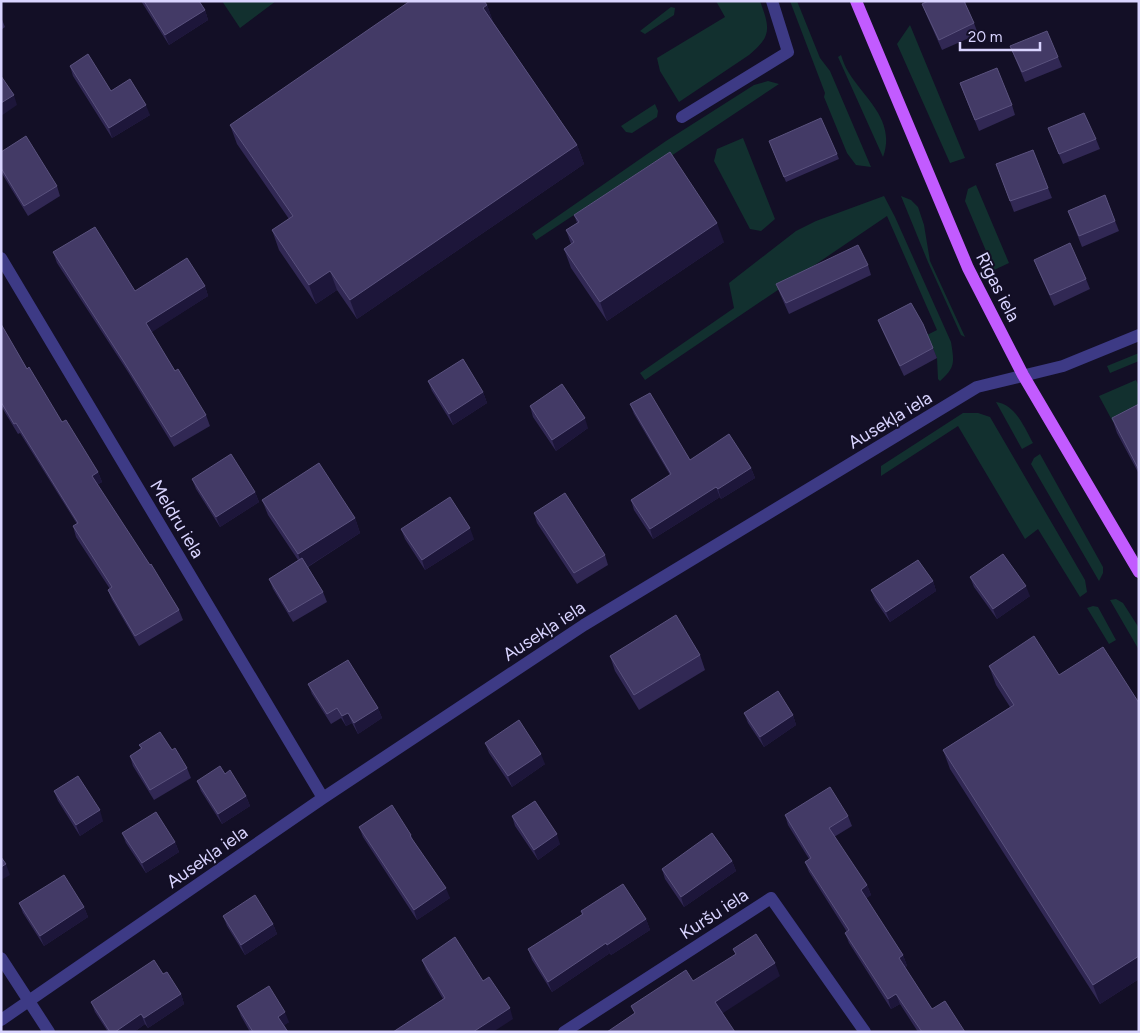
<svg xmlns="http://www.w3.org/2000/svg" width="1140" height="1033" font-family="Figtree,sans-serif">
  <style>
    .green { fill: #12302f }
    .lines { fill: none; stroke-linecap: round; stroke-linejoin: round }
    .minor { stroke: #3d3a85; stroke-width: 12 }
    .major { stroke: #c25bff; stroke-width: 12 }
    .wall { fill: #312854 }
    .shaded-wall { fill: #1d163a }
    .building { fill: #433a66; stroke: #5a527e }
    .labels { text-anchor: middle; stroke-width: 4; stroke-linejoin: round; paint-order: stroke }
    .street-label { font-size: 18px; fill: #d9d4ff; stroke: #130f26 }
  </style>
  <rect width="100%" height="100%" fill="#130f26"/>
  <path class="green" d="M222,1H276L240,28Z
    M716,1H760C770,28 772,36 749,55L679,102L660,71L657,58L725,17Z
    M790,1H797L820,58L830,71L871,167L856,165L847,153L824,97L825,93Z
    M671,7L675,8L674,15L645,34L640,31Z
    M910,25L965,158L950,163L897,44Z
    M841,55C843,61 845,67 849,73C866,100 896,121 883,157L838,57Z
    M768,81L779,84L668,158L665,155L536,240L532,234L666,141L754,85Z
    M655,104L658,111L657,117L632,133L626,132L621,126Z
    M743,138L775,219L761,231L750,229L714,161L717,149Z
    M976,185L1009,263L994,270L965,201L968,189Z
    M884,196L895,217L951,342C954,362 956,367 940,381L938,379L937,358L927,335L937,330L887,216L645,380L640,373L734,308L729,283L796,231L816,221Z
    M901,196L911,200L918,207L924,225L930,261L965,337L961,335L928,262Z
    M1139,353V361L1110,373L1107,366Z
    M1136,380L1139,386V408L1113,422L1099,396Z
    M996,402C1016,405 1024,427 1033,443L1022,449Z
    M963,413H978L990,417L1085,580L1087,592L1080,597L1038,529L1025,539L958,426L881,476V466Z
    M1040,454L1103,567V573L1099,581L1031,464L1034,458Z
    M1116,599L1123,603L1139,628V650L1110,600Z
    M1093,606L1098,607L1116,640L1109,644L1087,608Z"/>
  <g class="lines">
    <path class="minor" d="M682,117L788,52L772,1
      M1,258L323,798
      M1,958L49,1032
      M1,1020L323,798L584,625L977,387L1063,366L1139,335
      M564,1032L771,898L865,1032"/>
    <path class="major" d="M856,1L968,268L1023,375L1139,572"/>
  </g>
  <path class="wall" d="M141,1H199L205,10L208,20L169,45Z
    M928,1H969L965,3L974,23L978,34L942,50L926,14L922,4Z
    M487,5L493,22L577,145L584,164L357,319L337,290L316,304L279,250L272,230L289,219L237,144L230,125Z
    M1,17L5,27L1,30Z
    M1010,46L1058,57L1062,67L1025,82Z
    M70,66L111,91L150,115L112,138L73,76Z
    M960,84L1012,105L1015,115L979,131Z
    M1048,128L1096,139L1100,149L1063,164Z
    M771,146L837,154L839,159L786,182Z
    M1033,150L1052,198L1014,212L996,164Z
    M1,152L57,186L60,196L28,216L1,172Z
    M1105,195L1119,231L1082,247L1068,211Z
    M574,215L724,242L607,321L571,268L564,249L571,244L566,230L577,223Z
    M53,252L135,291L205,286L208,296L151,332L175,371L206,415L210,426L174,447L128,372L57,263Z
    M1034,260L1086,279L1090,289L1054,306L1038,270Z
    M868,265L871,275L789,314L780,294L776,284Z
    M878,320L933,348L937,358L904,376L882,330Z
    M1,324L27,369L62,422L98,472L102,482L97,485L179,610L183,620L139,646L112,600L108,590L110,589L76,537L73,526L77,524L20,433L18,434L1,406Z
    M428,381L483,392L487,403L453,425L432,391Z
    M630,404L690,460L751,468L755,478L721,499L720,497L653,539L634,510L631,500L670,475L634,414Z
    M1139,404V474L1117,433L1112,418Z
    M530,406L588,428L556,451L533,417Z
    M192,479L255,492L259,502L220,527L196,489Z
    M262,500L355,518L360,533L308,567L323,592L327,602L293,622L273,589L269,579L298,560L268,515Z
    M534,513L605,555L608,565L577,584L537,523Z
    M401,529L474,539L425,570L405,539Z
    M970,577L1030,596L997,619L974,587Z
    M933,581L936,591L890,622L875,600L871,590Z
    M700,655L705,670L639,710L615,671L610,656Z
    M989,666L1059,675L1139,703V979L1100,1004L950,769L943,750L1010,707L996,685Z
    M308,684L378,708L382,718L358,734L352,723L346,726L341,718L331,724L312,694Z
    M744,713L793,715L796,725L764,747L748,723Z
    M485,743L545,764L512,787L489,753Z
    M139,745L172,750L187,768L191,778L154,800L133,766L130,756L141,749Z
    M225,774L246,796L250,806L222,824L201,791L197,781Z
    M54,791L103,821L80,836L58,801Z
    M785,815L848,816L852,826L834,837L867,885L871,895L866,898L903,955L907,966L905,967L932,1009L965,1032H918L900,1004L891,1009L849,943L845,933L847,932L809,872L805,862L809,859L788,825Z
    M512,816L560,844L538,860L515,826Z
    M359,827L411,835L413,840L450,898L417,920L363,837Z
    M122,833L175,842L179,852L146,873L126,843Z
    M732,861L736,871L684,907L665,879L662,869Z
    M19,903L84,907L88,917L44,946L23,913Z
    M581,911L646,919L650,930L611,955L610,953L552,992L532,960L528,949L582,915Z
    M223,916L273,924L277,934L245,955L227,926Z
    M422,960L483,981L513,1019L443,999L426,970Z
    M163,974L181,994L184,1004L148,1028L145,1024L134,1032H108L95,1012L91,1002Z
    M237,1006L289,1022L284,1025L288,1032H250L241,1016Z"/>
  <path class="shaded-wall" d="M487,5L494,24L483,8Z
    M205,10L208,20L169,45L165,35Z
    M14,95L17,105L1,116V103Z
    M146,105L150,115L112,138L109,128Z
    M577,145L584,164L357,319L350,300Z
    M717,223L724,242L607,321L600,302Z
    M330,271L337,290L316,304L309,285Z
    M205,286L208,296L149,334L146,323Z
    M483,392L487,403L453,425L449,414Z
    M585,418L588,428L556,451L552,440Z
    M751,468L755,478L721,499L718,489Z
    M98,472L102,482L95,486L92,476Z
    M716,487L720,497L653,539L650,529Z
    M255,492L259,502L220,527L216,517Z
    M355,518L360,533L304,569L298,554Z
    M470,528L474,539L425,570L422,560Z
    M933,581L936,591L890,622L886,612Z
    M1026,586L1030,596L997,619L993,609Z
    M378,708L382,718L358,734L354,723Z
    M348,713L352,723L346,726L342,716Z
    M793,715L796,725L764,747L760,737Z
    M541,754L545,764L512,787L508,776Z
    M246,796L250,806L222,824L218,814Z
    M100,810L103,821L80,836L76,825Z
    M557,834L560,844L538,860L534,850Z
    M175,842L179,852L146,873L142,863Z
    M732,861L736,871L684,907L681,897Z
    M6,864L10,875L1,880V867Z
    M867,885L871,895L864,900L861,890Z
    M446,888L450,898L417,920L414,910Z
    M84,907L88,917L44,946L40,936Z
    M646,919L650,930L611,955L607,945Z
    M273,924L277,934L245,955L241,945Z
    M606,943L610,953L552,992L548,982Z
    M903,955L907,966L903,968L899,958Z
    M1139,956V979L1100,1004L1093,985Z
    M775,963L780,976L720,1015L715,1002Z
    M181,994L184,1004L148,1028L144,1018Z
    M896,994L900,1004L891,1009L888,999Z
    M510,1008L513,1019L493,1032H473Z
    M285,1012L289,1022L282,1027L278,1017Z
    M141,1014L145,1024L134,1032H115Z"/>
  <path class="building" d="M144,1H199L205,10L165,35Z
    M410,1H484L487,5L483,8L577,145L350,300L330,271L309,285L272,230L293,216L230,125Z
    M928,1H964L974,23L939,40L922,4Z
    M1047,31L1058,57L1022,72L1010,46Z
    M88,54L111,91L130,79L146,105L109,128L70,66Z
    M997,68L1012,105L975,120L960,83Z
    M1,76L14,95L1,103Z
    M1084,113L1096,139L1059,154L1048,128Z
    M821,118L837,154L784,177L769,141Z
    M26,136L57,186L24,206L1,168V152Z
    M1033,150L1048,188L1010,201L996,164Z
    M670,152L717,223L600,302L564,249L574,242L566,230L579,222L574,215Z
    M1105,195L1115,221L1079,236L1068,211Z
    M95,227L135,291L187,258L205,286L146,323L175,371L178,369L206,415L171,437L124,362L53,252Z
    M1070,243L1086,279L1050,295L1034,260Z
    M858,245L868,265L786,303L776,284Z
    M911,303L923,324L933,348L900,366L878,320Z
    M1,324L27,369L29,367L62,422L66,420L98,472L92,476L150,565L151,564L179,610L135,636L108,590L112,587L73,526L78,523L16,423L14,424L1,402Z
    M463,359L483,392L449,414L428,381Z
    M562,384L585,418L552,440L530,406Z
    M650,393L690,460L729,434L751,468L718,489L716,487L650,529L631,500L671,474L630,404Z
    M1139,404V470L1112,418Z
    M231,454L255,492L216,517L192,479Z
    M319,463L355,518L298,554L262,500Z
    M565,493L605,555L574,573L534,513Z
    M450,497L470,528L422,560L401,529Z
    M1003,554L1026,586L993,609L970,577Z
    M302,558L323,592L289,612L269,579Z
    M918,560L933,581L886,612L871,590Z
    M676,615L700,655L634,695L610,656Z
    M1034,636L1059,675L1103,647L1139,703V956L1093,985L943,750L1014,705L989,666Z
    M348,660L378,708L354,723L348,713L342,716L337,708L327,714L308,684Z
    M778,691L793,715L760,737L744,713Z
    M519,720L541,754L508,776L485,743Z
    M160,732L172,750L175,748L187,768L150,790L130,756L142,748L139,745Z
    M220,766L225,774L230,770L246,796L218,814L197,781Z
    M78,776L100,810L76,825L54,791Z
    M830,787L848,816L829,828L867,885L861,890L903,955L899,958L932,1009L945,1001L965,1032H922L896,994L888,999L845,933L849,930L805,862L811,858L785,815Z
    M535,801L557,834L534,850L512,816Z
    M392,805L411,835L410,836L446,888L414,910L359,827Z
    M156,812L175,842L142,863L122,833Z
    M712,833L732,861L681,897L662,869Z
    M1,857L6,864L1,867Z
    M64,875L84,907L40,936L19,903Z
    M623,884L646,919L607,945L606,943L548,982L528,949L583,914L581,911Z
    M255,895L273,924L241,945L223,916Z
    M756,934L775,963L715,1002L735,1032H607L635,1013L631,1006L686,970L693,981L736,954L733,949Z
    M455,937L483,981L489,977L510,1008L473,1032H393L445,998L422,960Z
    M154,960L163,974L167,972L181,994L144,1018L141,1014L115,1032H110L91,1002Z
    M269,986L285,1012L278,1017L288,1032H253L237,1006Z"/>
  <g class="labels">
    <g class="street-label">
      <text transform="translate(998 287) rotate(63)" y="6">Rīgas iela</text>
      <text transform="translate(890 420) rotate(-31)" y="6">Ausekļa iela</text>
      <text transform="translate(177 519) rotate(59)" y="6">Meldru iela</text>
      <text transform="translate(544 631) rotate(-33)" y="6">Ausekļa iela</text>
      <text transform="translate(207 857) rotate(-35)" y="6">Ausekļa iela</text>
      <text transform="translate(714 914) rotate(-33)" y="6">Kuršu iela</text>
    </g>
  </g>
  <rect width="1140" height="1033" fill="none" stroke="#d9d4ff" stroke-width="5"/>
  <path d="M960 42v8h80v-8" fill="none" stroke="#d9d4ff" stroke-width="2.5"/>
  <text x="968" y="42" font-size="15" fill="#d9d4ff" stroke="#130f26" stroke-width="4" paint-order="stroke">20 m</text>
</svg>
